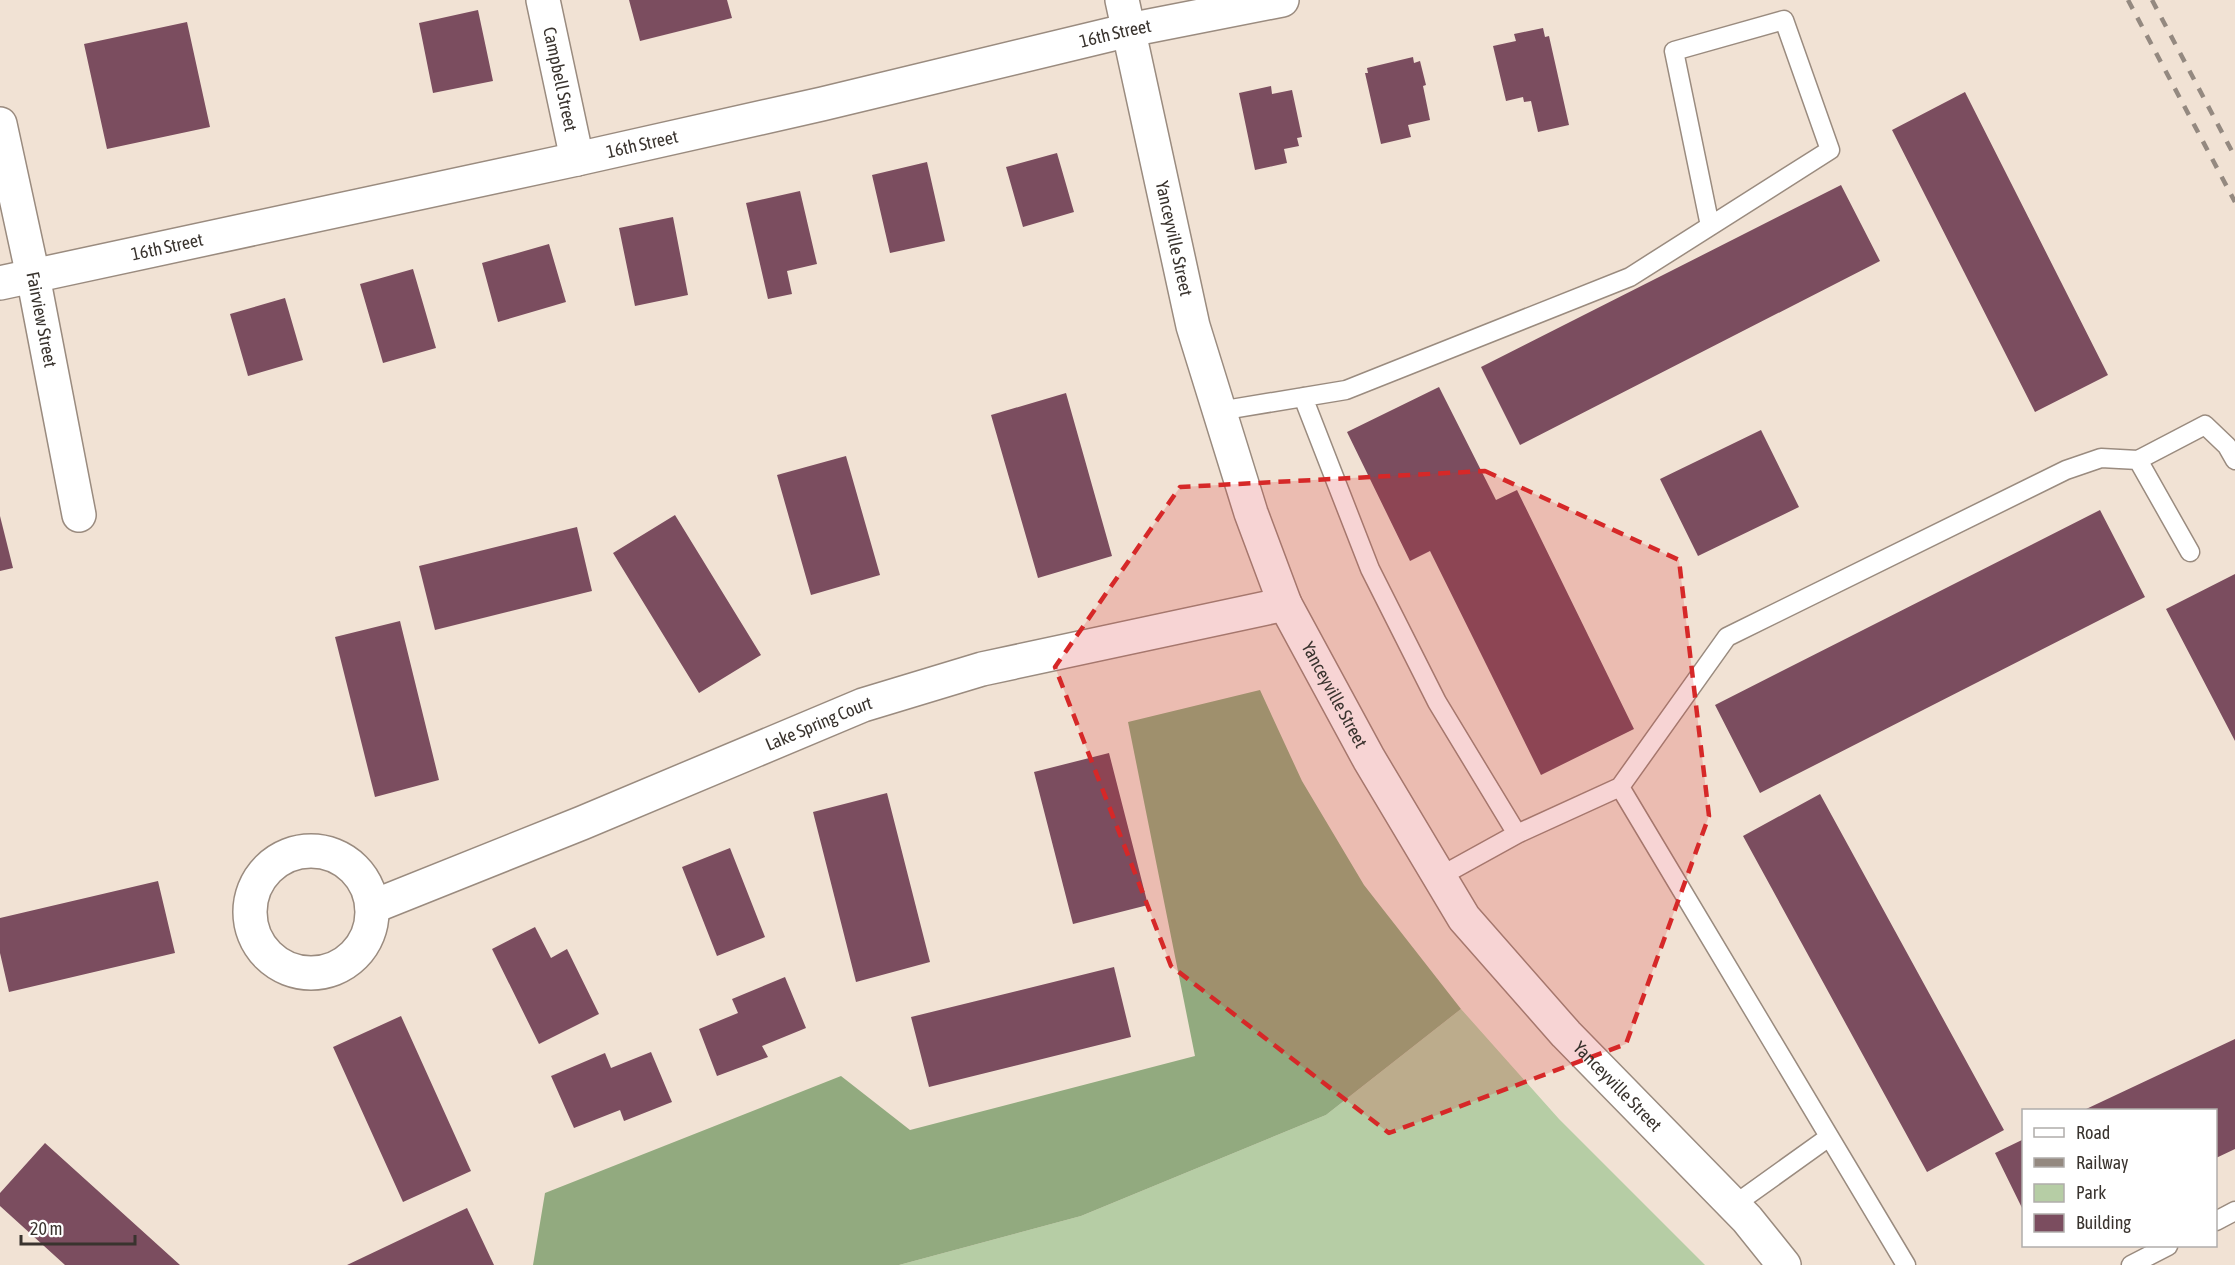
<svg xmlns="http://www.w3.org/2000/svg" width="2235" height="1265" font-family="'Asap Condensed',sans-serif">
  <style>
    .green { fill: #b6cda5 }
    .forest { fill: #92aa7f }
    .building { fill: #7b4d5f }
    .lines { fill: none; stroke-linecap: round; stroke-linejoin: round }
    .service-casing { stroke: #9a8b7f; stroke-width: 21 }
    .minor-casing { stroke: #9a8b7f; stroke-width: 36 }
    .tertiary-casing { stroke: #9a8b7f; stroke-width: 36 }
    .secondary-casing { stroke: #9a8b7f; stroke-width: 36 }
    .service { stroke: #fff; stroke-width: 18 }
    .minor { stroke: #fff; stroke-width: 33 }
    .tertiary { stroke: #fff; stroke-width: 33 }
    .secondary { stroke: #fff; stroke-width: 33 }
    .rail { stroke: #948980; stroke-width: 4.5; stroke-dasharray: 10 10; stroke-linecap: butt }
    .marked { fill: #d62828; fill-opacity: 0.2; stroke: #d62828; stroke-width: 4.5; stroke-dasharray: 12 8; stroke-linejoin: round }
    .labels { text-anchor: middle; stroke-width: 6; stroke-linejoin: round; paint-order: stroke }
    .street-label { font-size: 18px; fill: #39332e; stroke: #fff }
  </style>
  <rect width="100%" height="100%" fill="#f1e2d4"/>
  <path class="green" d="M1461,1009L1559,1119L1705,1265H899L1081,1216L1326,1115Z"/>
  <path class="forest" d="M1260,690L1302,781L1364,885L1461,1009L1326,1115L1081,1216L899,1265H533L545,1193L841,1076L910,1130L1195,1056L1128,722Z"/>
  <path class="building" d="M629,0H727L732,18L640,41Z
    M478,10L493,81L433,93L419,23Z
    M187,22L210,127L107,149L84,44Z
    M1543,28L1545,37L1549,36L1569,125L1538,132L1531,101L1524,102L1523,97L1506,101L1493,46L1516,41L1514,34Z
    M1413,57L1414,63L1420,61L1426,85L1423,86L1430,120L1408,125L1411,137L1381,144L1365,73H1368L1367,68Z
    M1271,86L1272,94L1292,90L1302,137L1297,138L1299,146L1284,149L1287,163L1255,170L1239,93Z
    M1965,92L2108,375L2035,412L1892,130Z
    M1057,153L1074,212L1023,227L1006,167Z
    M927,162L945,241L890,253L872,175Z
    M1841,185L1880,261L1520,445L1481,367Z
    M800,191L817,264L787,271L792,294L768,299L746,203Z
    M673,217L688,295L635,306L619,228Z
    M549,244L566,302L498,322L482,263Z
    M413,269L436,348L383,363L360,284Z
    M285,298L303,360L248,376L230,314Z
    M1439,387L1496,500L1517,490L1634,729L1541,775L1430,551L1410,561L1347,432Z
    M1066,393L1112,556L1038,578L991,415Z
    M1761,430L1799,507L1698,556L1660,479Z
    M846,456L880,575L811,595L777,475Z
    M2100,510L2145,597L1760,793L1715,705Z
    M675,515L761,655L699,693L613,553Z
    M0,516L13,568L0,571Z
    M577,527L592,591L435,630L419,566Z
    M2235,574V741L2166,609Z
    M400,621L439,780L375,797L335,637Z
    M1109,753L1148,905L1073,924L1034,772Z
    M887,793L930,962L856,982L813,812Z
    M1820,794L2004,1130L1927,1172L1743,836Z
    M730,848L765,937L717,956L682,867Z
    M158,881L175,953L9,992L0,953V918Z
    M535,927L551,958L567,949L599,1014L539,1044L492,949Z
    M1114,967L1131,1037L929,1087L911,1017Z
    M785,977L806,1028L762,1046L768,1057L717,1076L699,1029L738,1013L732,999Z
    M401,1016L471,1171L403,1202L333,1047Z
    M2235,1039V1149L2216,1158V1110H2084Z
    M651,1052L672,1102L624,1121L620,1110L574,1128L551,1076L605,1053L611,1068Z
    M2024,1139V1212L1995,1153Z
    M45,1143L180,1265H65L0,1206V1193Z
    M467,1208L494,1265H347Z"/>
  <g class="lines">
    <g class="service-casing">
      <path id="service" d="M1303,397L1370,569L1437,702L1517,834
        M1219,411L1346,390L1630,277L1830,150L1784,20L1674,51L1710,226
        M2138,460L2205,425L2227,446L2235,460
        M1620,787L1727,637L2066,470L2101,458L2138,460L2190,552
        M1439,877L1517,834L1620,787L1906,1265
        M1734,1205L1829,1137
        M2216,1221L2235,1211
        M2131,1265L2168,1246"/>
    </g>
    <g class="minor-casing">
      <g id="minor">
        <path id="s1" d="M543,0L577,159"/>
        <path id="s2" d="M0,124L33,276L79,515"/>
        <circle cx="311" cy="912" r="61"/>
        <path id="s3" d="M372,907L582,823L863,705L982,669L1285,604"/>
      </g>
    </g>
    <g class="tertiary-casing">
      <g id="tertiary">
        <path id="s4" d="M0,283L577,159L822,104L1129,30L1282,0"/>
      </g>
    </g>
    <g class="secondary-casing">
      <g id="secondary">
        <path id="s5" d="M1122,0L1193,326L1251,513L1285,604L1369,759L1464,918L1566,1034L1747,1219L1784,1265"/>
      </g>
    </g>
    <use href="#service" class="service"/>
    <use href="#minor" class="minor"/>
    <use href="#tertiary" class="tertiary"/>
    <use href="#secondary" class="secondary"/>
    <path class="rail" d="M2128,0L2235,202
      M2152,0L2235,157"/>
  </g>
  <path class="marked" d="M1485,471L1679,560L1709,816L1626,1044L1389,1133L1171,966L1055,667L1180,487Z"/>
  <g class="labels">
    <g class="street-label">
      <text dy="6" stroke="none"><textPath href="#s4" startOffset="1143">16th Street</textPath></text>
      <text dy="6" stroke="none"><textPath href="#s1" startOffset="81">Campbell Street</textPath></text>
      <text dy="6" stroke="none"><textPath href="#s4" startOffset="657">16th Street</textPath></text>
      <text dy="6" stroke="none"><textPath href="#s5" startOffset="244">Yanceyville Street</textPath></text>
      <text dy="6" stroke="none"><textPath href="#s4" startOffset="171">16th Street</textPath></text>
      <text dy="6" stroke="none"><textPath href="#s2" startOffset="200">Fairview Street</textPath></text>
      <text dy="6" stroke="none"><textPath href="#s5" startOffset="730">Yanceyville Street</textPath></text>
      <text dy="6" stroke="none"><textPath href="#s3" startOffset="483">Lake Spring Court</textPath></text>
      <text dy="6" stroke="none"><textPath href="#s5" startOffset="1216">Yanceyville Street</textPath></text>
    </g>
  </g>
  <rect x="2022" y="1109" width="195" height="138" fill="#ffffff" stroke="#b0adab" stroke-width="1.5"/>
  <rect x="2034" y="1128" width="30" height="9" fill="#ffffff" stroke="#b0adab" stroke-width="1.5"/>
  <text x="2076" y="1139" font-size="18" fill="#39332e">Road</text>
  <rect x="2034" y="1158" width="30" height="9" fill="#948980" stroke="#b0adab" stroke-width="1.5"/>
  <text x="2076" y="1169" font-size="18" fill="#39332e">Railway</text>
  <rect x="2034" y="1184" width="30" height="18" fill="#b6cda5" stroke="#b0adab" stroke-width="1.5"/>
  <text x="2076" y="1199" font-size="18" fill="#39332e">Park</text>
  <rect x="2034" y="1214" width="30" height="18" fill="#7b4d5f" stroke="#b0adab" stroke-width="1.5"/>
  <text x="2076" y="1229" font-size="18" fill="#39332e">Building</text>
  <path d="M21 1235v9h114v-9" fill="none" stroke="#39332e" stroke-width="3"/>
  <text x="30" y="1235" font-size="18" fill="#39332e" stroke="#ffffff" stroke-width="4.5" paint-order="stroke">20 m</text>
</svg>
